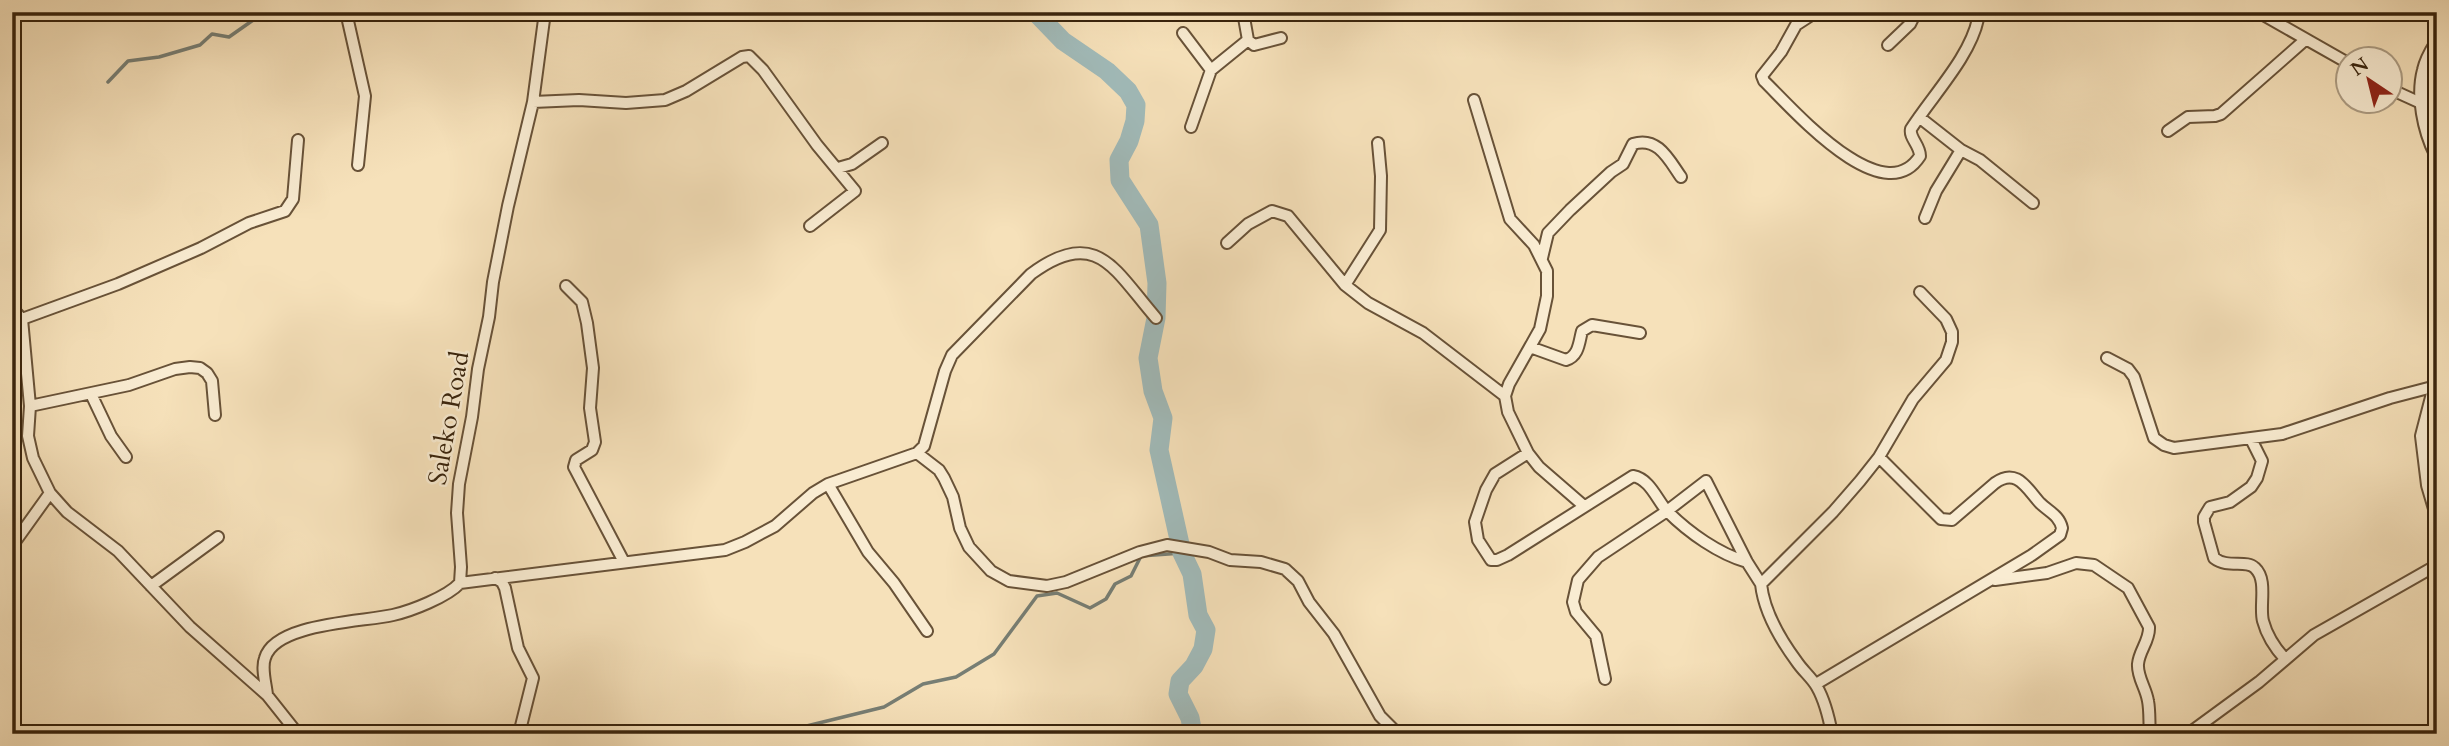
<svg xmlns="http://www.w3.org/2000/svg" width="2449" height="746" font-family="Cardo,serif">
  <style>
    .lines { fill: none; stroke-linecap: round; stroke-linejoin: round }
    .stream { stroke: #777e74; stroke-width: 3.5 }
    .river { stroke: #a1bbba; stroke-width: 19 }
    .minor-casing { stroke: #685238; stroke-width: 14 }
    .tertiary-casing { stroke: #685238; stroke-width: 18 }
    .minor { stroke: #f9ecd2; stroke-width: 10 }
    .tertiary { stroke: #f9ecd2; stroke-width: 14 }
    .labels { text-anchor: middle; stroke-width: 5; stroke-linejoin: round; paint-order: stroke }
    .street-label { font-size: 26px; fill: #38230c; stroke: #f9ecd2 }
  </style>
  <rect width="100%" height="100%" fill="#f6e1ba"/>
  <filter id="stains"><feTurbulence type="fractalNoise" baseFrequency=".00286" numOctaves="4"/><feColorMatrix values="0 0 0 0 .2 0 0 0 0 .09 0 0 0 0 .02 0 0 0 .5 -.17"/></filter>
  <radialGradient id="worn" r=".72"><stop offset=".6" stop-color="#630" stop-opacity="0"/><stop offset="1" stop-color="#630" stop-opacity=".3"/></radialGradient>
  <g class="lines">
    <path class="stream" d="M108,82L128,61L159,57L200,45L212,34L229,37L256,18L259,12
      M774,734L884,707L923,684L956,677L994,654L1037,596L1057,593L1090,608L1106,599L1115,584L1131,576L1141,556L1182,553"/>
    <path class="river" d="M1035,12L1063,41L1107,71L1128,91L1136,105L1135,121L1129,141L1119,160L1120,180L1149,225L1157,283L1156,318L1148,358L1153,391L1163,418L1159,450L1182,553L1192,574L1198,615L1206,630L1203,649L1194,666L1180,681L1178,694L1190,718L1193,734"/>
    <g class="minor-casing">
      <path id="minor" d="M346,12L365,96L358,165
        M1243,12L1248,40L1254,45L1281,38
        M1816,12L1796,25L1781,52L1762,76L1764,81C1791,107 1883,214 1920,156C1920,145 1909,138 1911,129C1932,96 1970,57 1978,19L1974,12
        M2258,12L2348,63
        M1183,33L1211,70
        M1888,45L1910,24L1916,12
        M2390,89L2423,104
        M1474,100L1510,219L1534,245L1547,271V296L1540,329L1509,384L1505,396L1508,412L1528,453L1539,467L1584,506
        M533,102L579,100L626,103L665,100L686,91L742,57L749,56L763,70L817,145L855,191L810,226
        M1919,117L1961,150L1936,191L1925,218
        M1191,127L1211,70L1248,40
        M2168,131L2188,117L2215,116L2221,114L2305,40
        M1961,150L1980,160L2033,203
        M838,168L852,164L882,143
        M1227,243L1248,224L1272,211L1288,216L1345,285L1368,303L1423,333L1505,396
        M1542,258L1548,233L1570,210L1611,172L1623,164L1633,144C1658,136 1669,160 1681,177
        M1345,285L1380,230L1381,176L1378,143
        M566,286L582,302L587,323L593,368L590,408L595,442L592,450L576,460L574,467L624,562
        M12,308L22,319L30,406L28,436L33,458L50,493L67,512L118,551L190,627L267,695L298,734
        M22,319L118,284L201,248L249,223L285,211L293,199L298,140
        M1530,347L1566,360C1579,356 1579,342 1582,331L1592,325L1640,333
        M2107,358L2128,369L2134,377L2154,438L2164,445L2174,448L2282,434L2390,398L2436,386
        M91,394L111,436L126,457
        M30,406L129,385L175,369L190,367L200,368L207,373L212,381L215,415
        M2251,439L2262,461L2257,478L2251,487L2230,502L2210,507L2204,517V522L2214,558C2228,569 2246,559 2255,568C2268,580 2259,606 2263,621C2267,636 2275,648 2285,659
        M917,453L939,470L944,478L953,497L960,528L969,547L991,571L1009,581L1047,586L1066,582L1140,552L1167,545L1209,552L1230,560L1261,562L1285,569L1298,581L1309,602L1334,634L1380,716L1398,734
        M1528,453L1495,474L1486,490L1475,522L1478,540L1491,560H1497L1508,555L1633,476C1650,479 1657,500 1667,511C1689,533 1719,554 1747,562
        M828,484L868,552L894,583L927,631
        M12,546L50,493
        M495,578L502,582L505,588L518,648L533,678L519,734
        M1995,580L2047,573L2076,563L2094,565L2128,588L2149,627C2150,640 2139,651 2138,664C2137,677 2146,688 2148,701C2150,711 2149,723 2150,734
        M460,583L725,550L745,542L775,526L813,493L828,484L917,453L924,446L945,371L952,355L1031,274C1097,225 1115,271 1156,318
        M151,586L218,537
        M1605,679L1596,636L1576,612L1573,602L1578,580L1598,557L1667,511L1706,481L1747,562L1761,584
        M1816,684L2032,555L2060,535L2062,528C2059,515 2049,512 2040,503C2027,489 2017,467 1995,483L1952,520L1941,519L1879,457
        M267,695C266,684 261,668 265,658C275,623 362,622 393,615C411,611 447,597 460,583L461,567L457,513L459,484L472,417L478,369L489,317L493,282L508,206L533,102L545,12
        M1832,734C1829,718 1825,701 1817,687C1812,678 1803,671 1797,662C1780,639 1764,612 1761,584L1833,512L1860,481L1879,457L1913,399L1946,360L1952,342V332L1946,319L1920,292
        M2188,734L2259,682L2314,635L2437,565"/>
    </g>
    <g class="tertiary-casing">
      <path id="tertiary" d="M2437,44C2432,52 2427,61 2425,70C2418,96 2425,130 2437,154
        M2437,382L2423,436L2429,485L2437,512"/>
    </g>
    <use href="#minor" class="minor"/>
    <use href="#tertiary" class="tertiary"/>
  </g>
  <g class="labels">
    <g class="street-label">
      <text transform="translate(448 418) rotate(-80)" y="9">Saleko Road</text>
    </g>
  </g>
  <rect width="2449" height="746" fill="none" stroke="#f6e1ba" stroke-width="42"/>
  <rect x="14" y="14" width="2421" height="718" fill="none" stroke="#38230c" stroke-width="3.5"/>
  <rect x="21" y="21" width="2407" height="704" fill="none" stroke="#38230c" stroke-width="2"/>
  <g transform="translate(2369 80) rotate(325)"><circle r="33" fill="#f9ecd2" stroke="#ac9c83" stroke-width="2"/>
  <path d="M0-5L12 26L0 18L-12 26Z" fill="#8f2418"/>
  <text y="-10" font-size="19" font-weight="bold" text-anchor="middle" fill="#38230c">N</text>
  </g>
  <rect width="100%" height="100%" filter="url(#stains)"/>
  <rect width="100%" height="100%" fill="url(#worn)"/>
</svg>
